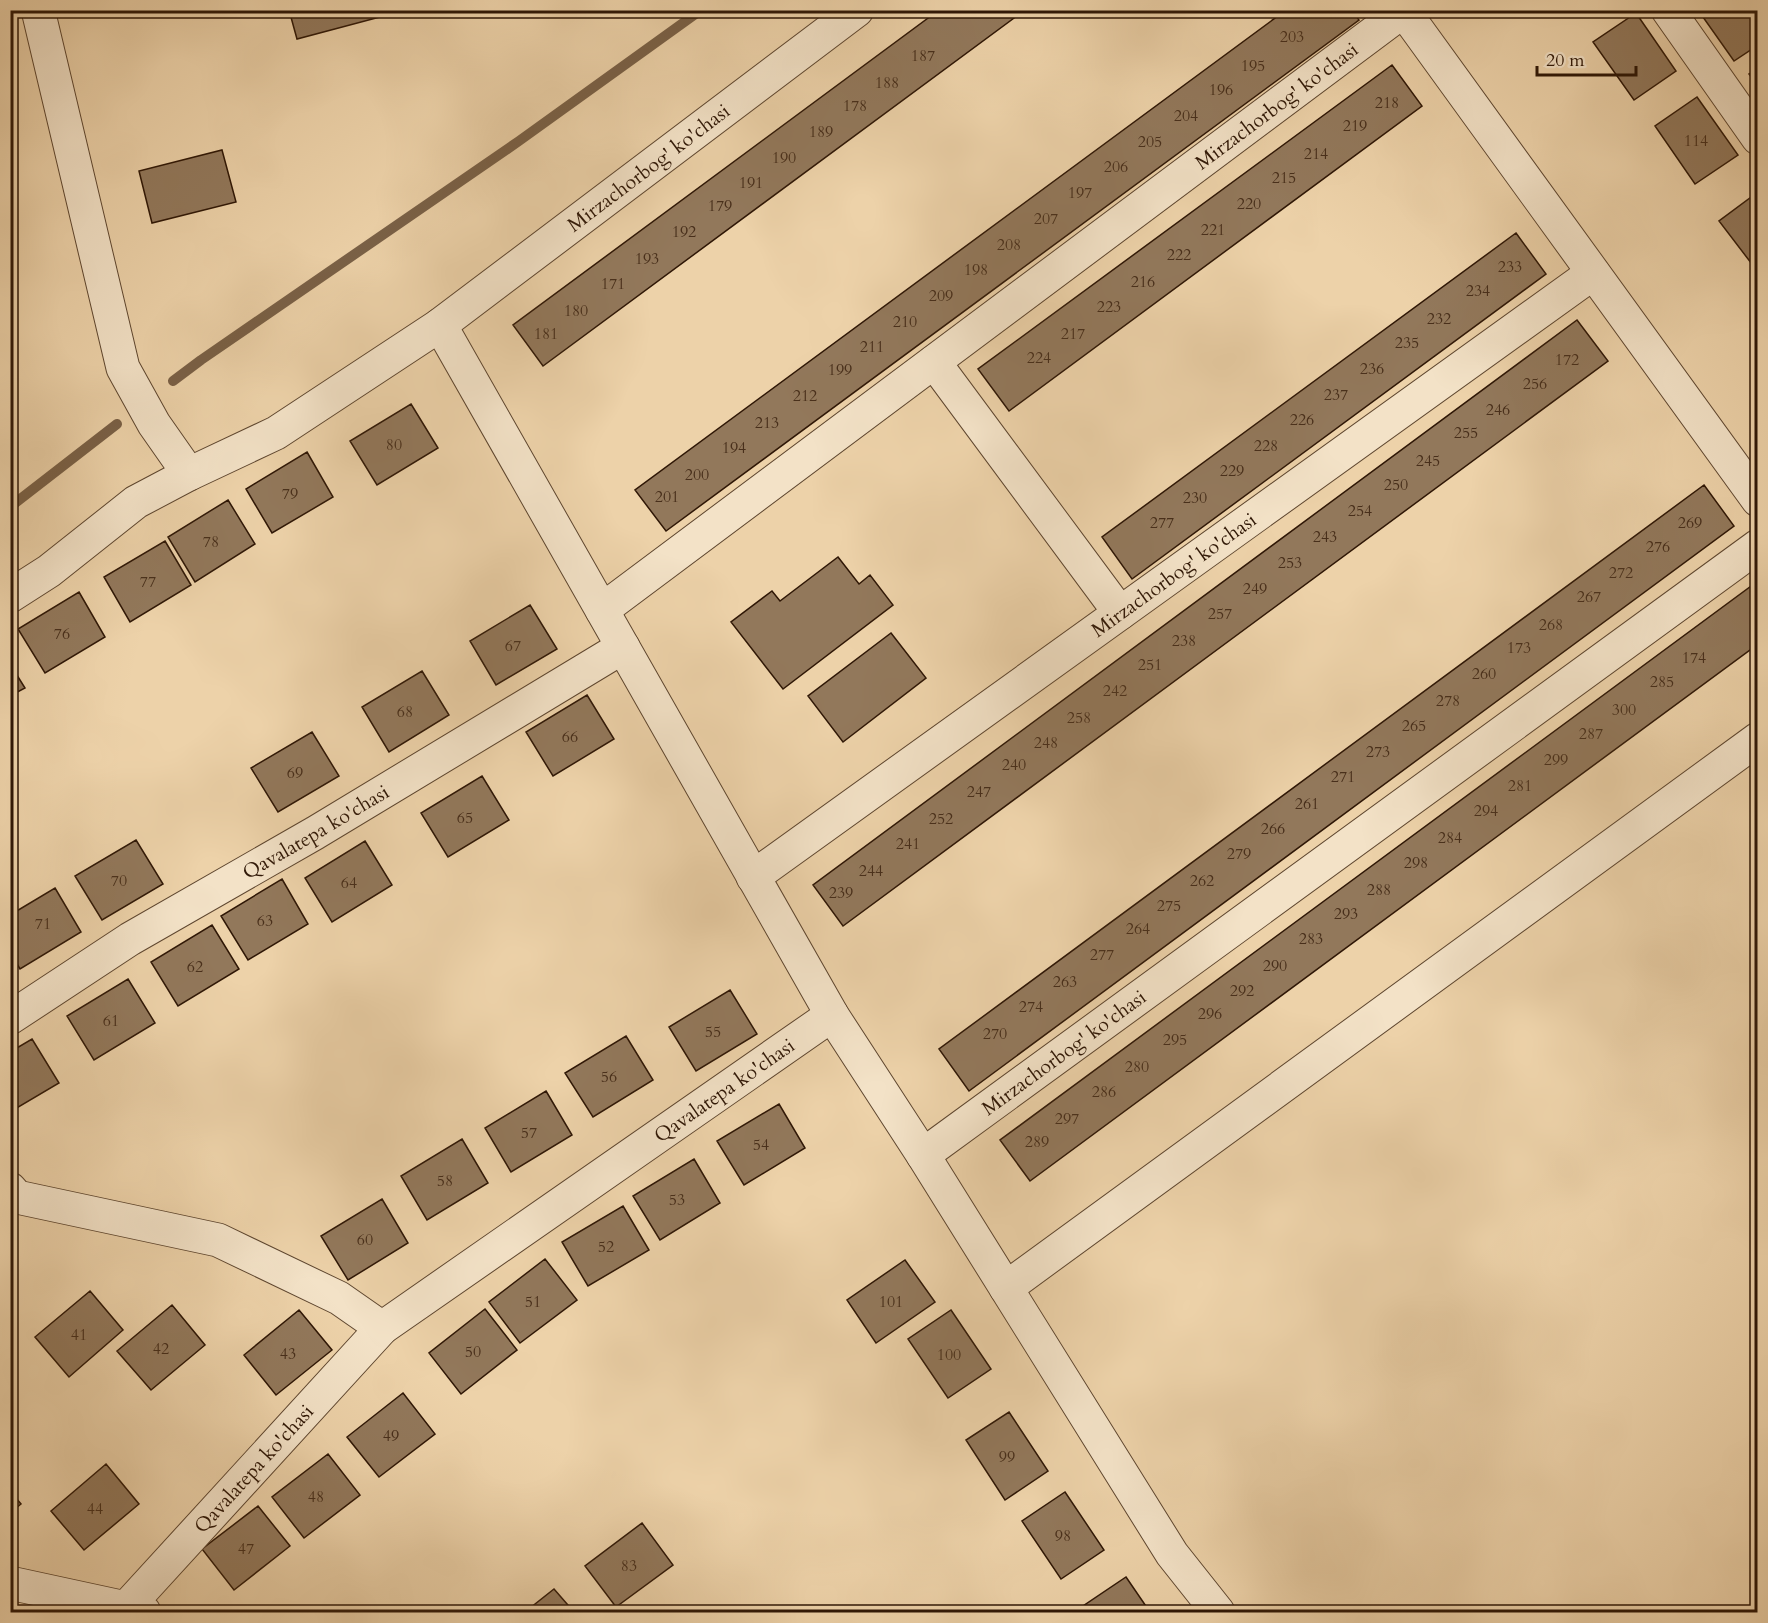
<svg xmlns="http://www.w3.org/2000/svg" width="1768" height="1623" font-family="Cardo,serif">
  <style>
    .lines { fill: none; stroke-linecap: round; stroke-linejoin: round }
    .stream { stroke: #7a6147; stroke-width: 10 }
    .building { fill: #92785b; stroke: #2f1706; stroke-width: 1.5 }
    .street-casing { stroke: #5e462f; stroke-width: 35 }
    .street { stroke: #f3e2c7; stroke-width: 33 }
    .labels { text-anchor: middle; stroke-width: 6; stroke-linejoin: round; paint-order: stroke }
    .number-label { font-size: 16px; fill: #482f1b }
    .street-label { font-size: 20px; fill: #2f1706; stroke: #f3e2c7 }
  </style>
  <rect width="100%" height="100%" fill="#edd2a9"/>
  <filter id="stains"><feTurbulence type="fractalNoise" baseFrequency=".00333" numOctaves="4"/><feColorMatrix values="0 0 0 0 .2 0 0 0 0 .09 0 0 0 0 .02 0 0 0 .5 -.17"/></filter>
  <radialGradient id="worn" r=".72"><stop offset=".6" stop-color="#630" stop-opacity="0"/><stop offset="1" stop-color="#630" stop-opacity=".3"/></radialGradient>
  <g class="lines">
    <path class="stream" d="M173,381L201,360L519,141L701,10
      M10,507L117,424"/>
  </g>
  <path class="building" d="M289,10H378L380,17L297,39Z
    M939,10H1025L543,366L513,325Z
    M1286,10H1352L1359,20L666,531L635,490Z
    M1698,10H1758V45L1734,61Z
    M1636,13L1676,71L1634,100L1593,42Z
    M1392,65L1422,106L1009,411L978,369Z
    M1758,69V86L1749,74Z
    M1697,97L1738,155L1695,184L1655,126Z
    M222,150L236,202L152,223L139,171Z
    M1758,192V272L1719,221Z
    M1516,233L1546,274L1132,579L1102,537Z
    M1577,320L1608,361L843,926L813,885Z
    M411,404L438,448L377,485L350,441Z
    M307,452L333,497L272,533L246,489Z
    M1704,485L1734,526L969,1091L939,1049Z
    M228,500L255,544L195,582L168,537Z
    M165,541L191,585L130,622L104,577Z
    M838,557L859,584L870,575L893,605L783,689L731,622L772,591L780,601Z
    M1758,581V644L1030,1181L1000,1140Z
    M79,592L105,637L45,673L18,629Z
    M530,605L557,649L496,685L470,641Z
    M891,633L926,678L843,742L808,696Z
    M10,664L25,688L10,696Z
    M422,671L449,715L389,752L362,707Z
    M587,695L614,739L553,776L526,732Z
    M312,732L339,776L278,812L251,768Z
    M482,776L509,820L448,857L421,813Z
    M136,840L163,884L102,920L75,876Z
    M365,841L392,885L332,922L305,878Z
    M282,879L308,924L248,960L221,916Z
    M55,888L81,932L20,969L10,952V915Z
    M212,925L239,969L178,1006L151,962Z
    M128,979L155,1023L94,1060L67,1016Z
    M730,990L757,1034L696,1071L669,1027Z
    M626,1036L653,1080L593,1117L565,1073Z
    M32,1039L59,1083L10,1112V1052Z
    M546,1091L572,1135L511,1172L485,1128Z
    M779,1104L805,1148L744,1185L717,1141Z
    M462,1139L488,1183L427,1220L401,1176Z
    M694,1159L720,1203L660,1240L633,1196Z
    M382,1199L408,1243L348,1280L321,1236Z
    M623,1206L649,1250L588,1286L562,1242Z
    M545,1259L577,1300L520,1343L489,1302Z
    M905,1260L935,1302L876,1343L847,1300Z
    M90,1291L123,1330L69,1377L35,1337Z
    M172,1305L205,1345L151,1390L117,1351Z
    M485,1309L517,1350L461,1394L429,1353Z
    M299,1310L332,1350L276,1395L244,1355Z
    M951,1310L991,1369L948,1398L908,1339Z
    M403,1393L435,1434L379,1477L347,1437Z
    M1009,1412L1048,1471L1005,1500L966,1440Z
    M328,1454L360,1495L304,1538L272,1497Z
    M106,1464L139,1504L84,1550L51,1511Z
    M10,1491L21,1504L10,1513Z
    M1065,1492L1104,1550L1061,1579L1022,1521Z
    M258,1506L290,1546L234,1590L202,1549Z
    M642,1523L673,1565L616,1607L585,1566Z
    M1126,1577L1150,1612H1087L1083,1606Z
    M554,1589L574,1612H525Z
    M19,1606L24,1612H11Z"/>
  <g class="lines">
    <g class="street-casing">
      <g id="street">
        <path d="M38,10L123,368L154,424L189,474"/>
        <path d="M1403,10L1758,500"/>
        <path d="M1668,10L1758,138"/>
        <path d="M440,325L832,1015L923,1155L1172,1554L1218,1612"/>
        <path d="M934,362L1120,613"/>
        <path id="s1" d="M10,596L49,571L136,502L189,474L276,433L440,325L857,10"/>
        <path id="s2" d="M602,610L1403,11"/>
        <path id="s3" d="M753,877L1593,273"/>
        <path id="s4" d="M10,1018L130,939L315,833L623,647"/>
        <path id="s5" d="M923,1155L1758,546"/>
        <path d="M10,1189L17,1197L218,1240L339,1298L382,1328"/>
        <path d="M1006,1288L1758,739"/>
        <path d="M10,1583L144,1612"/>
        <path id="s6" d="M126,1608L382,1328L832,1015"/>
      </g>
    </g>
    <use href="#street" class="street"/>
  </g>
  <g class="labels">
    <g class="number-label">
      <text x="1292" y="42">203</text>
      <text x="923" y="61">187</text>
      <text x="1253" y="71">195</text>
      <text x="887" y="88">188</text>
      <text x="1221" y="95">196</text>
      <text x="1387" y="108">218</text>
      <text x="855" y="111">178</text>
      <text x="1186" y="121">204</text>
      <text x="1355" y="131">219</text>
      <text x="821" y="137">189</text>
      <text x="1696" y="146">114</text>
      <text x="1150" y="147">205</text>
      <text x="1316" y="159">214</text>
      <text x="784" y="163">190</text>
      <text x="1116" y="172">206</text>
      <text x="1284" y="183">215</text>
      <text x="751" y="188">191</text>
      <text x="1080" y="198">197</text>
      <text x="1249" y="209">220</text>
      <text x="720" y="211">179</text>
      <text x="1046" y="224">207</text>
      <text x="1213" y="235">221</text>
      <text x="684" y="237">192</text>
      <text x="1009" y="250">208</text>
      <text x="1179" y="260">222</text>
      <text x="647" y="264">193</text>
      <text x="1510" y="272">233</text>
      <text x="976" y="275">198</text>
      <text x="1143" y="287">216</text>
      <text x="613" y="289">171</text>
      <text x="1478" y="296">234</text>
      <text x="941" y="301">209</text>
      <text x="1109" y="312">223</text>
      <text x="576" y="316">180</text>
      <text x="1439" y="324">232</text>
      <text x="905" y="327">210</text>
      <text x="546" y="339">181</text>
      <text x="1073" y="339">217</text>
      <text x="1407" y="348">235</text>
      <text x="872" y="352">211</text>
      <text x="1039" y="363">224</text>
      <text x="1567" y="365">172</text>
      <text x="1372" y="374">236</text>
      <text x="840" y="375">199</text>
      <text x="1535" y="389">256</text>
      <text x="1336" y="400">237</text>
      <text x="805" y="401">212</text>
      <text x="1498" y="415">246</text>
      <text x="1302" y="425">226</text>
      <text x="767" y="428">213</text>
      <text x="1466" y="438">255</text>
      <text x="394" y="450">80</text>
      <text x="1266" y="451">228</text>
      <text x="734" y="453">194</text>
      <text x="1428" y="466">245</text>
      <text x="1232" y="476">229</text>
      <text x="697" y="480">200</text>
      <text x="1396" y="490">250</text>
      <text x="290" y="499">79</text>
      <text x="667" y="502">201</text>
      <text x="1195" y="503">230</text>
      <text x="1360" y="516">254</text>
      <text x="1162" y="528">277</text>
      <text x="1690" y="528">269</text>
      <text x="1325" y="542">243</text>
      <text x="211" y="547">78</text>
      <text x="1658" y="552">276</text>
      <text x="1290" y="568">253</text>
      <text x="1621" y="578">272</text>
      <text x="148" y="587">77</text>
      <text x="1255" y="594">249</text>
      <text x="1589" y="602">267</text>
      <text x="1220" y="619">257</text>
      <text x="1551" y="630">268</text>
      <text x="62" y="639">76</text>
      <text x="1184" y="646">238</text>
      <text x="513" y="651">67</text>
      <text x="1519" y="653">173</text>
      <text x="1694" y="663">174</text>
      <text x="1150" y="670">251</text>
      <text x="1484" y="679">260</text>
      <text x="1662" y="687">285</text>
      <text x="1115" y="696">242</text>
      <text x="1448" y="706">278</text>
      <text x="1624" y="715">300</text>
      <text x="405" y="717">68</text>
      <text x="1079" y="723">258</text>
      <text x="1414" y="731">265</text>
      <text x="1591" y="739">287</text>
      <text x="570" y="742">66</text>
      <text x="1046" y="748">248</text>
      <text x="1378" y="757">273</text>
      <text x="1556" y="765">299</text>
      <text x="1014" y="770">240</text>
      <text x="295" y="778">69</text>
      <text x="1343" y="782">271</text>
      <text x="1520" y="791">281</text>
      <text x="979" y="797">247</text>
      <text x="1307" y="809">261</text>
      <text x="1486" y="816">294</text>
      <text x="465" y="823">65</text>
      <text x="941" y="824">252</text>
      <text x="1273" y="834">266</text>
      <text x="1450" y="843">284</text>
      <text x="908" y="849">241</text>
      <text x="1239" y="859">279</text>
      <text x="1416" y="868">298</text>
      <text x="871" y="876">244</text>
      <text x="119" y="886">70</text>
      <text x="1202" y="886">262</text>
      <text x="349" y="888">64</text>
      <text x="1379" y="895">288</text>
      <text x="841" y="898">239</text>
      <text x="1169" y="911">275</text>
      <text x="1346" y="919">293</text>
      <text x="265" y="926">63</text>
      <text x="43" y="929">71</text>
      <text x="1138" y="934">264</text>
      <text x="1311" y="944">283</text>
      <text x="1102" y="960">277</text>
      <text x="1275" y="971">290</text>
      <text x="195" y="972">62</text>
      <text x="1065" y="987">263</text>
      <text x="1242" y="996">292</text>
      <text x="1031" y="1012">274</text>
      <text x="1210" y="1019">296</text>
      <text x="111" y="1026">61</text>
      <text x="713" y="1037">55</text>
      <text x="995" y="1039">270</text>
      <text x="1175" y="1045">295</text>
      <text x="1137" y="1072">280</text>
      <text x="609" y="1082">56</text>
      <text x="1104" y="1097">286</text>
      <text x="1067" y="1124">297</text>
      <text x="529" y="1138">57</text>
      <text x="1037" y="1147">289</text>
      <text x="761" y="1150">54</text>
      <text x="445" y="1186">58</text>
      <text x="677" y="1205">53</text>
      <text x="365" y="1245">60</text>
      <text x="606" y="1252">52</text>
      <text x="533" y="1307">51</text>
      <text x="891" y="1307">101</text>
      <text x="79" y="1340">41</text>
      <text x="161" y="1354">42</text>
      <text x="473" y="1357">50</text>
      <text x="288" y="1359">43</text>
      <text x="949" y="1360">100</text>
      <text x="391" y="1441">49</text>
      <text x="1007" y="1462">99</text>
      <text x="316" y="1502">48</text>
      <text x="95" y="1514">44</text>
      <text x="1063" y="1541">98</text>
      <text x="246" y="1554">47</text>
      <text x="629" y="1571">83</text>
    </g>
    <g class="street-label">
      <text dy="7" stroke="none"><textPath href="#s2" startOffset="842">Mirzachorbog' ko'chasi</textPath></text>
      <text dy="7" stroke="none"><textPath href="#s1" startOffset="771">Mirzachorbog' ko'chasi</textPath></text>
      <text dy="7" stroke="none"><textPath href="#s3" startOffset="518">Mirzachorbog' ko'chasi</textPath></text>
      <text dy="7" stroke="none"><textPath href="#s4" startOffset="358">Qavalatepa ko'chasi</textPath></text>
      <text dy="7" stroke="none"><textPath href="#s5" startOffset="174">Mirzachorbog' ko'chasi</textPath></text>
      <text dy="7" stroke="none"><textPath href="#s6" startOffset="796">Qavalatepa ko'chasi</textPath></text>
      <text dy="7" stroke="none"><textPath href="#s6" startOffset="189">Qavalatepa ko'chasi</textPath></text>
    </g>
  </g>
  <rect width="1768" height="1623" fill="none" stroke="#edd2a9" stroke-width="36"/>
  <rect x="12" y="12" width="1744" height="1599" fill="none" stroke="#2f1706" stroke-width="3"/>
  <rect x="18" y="18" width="1732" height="1587" fill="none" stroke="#2f1706" stroke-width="1.5"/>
  <path d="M1537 66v9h99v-9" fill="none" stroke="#2f1706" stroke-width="3"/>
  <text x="1546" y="66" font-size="18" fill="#2f1706" stroke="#f3e2c7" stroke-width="4.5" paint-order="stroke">20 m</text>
  <rect width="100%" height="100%" filter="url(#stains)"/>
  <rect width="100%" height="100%" fill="url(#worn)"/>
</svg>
